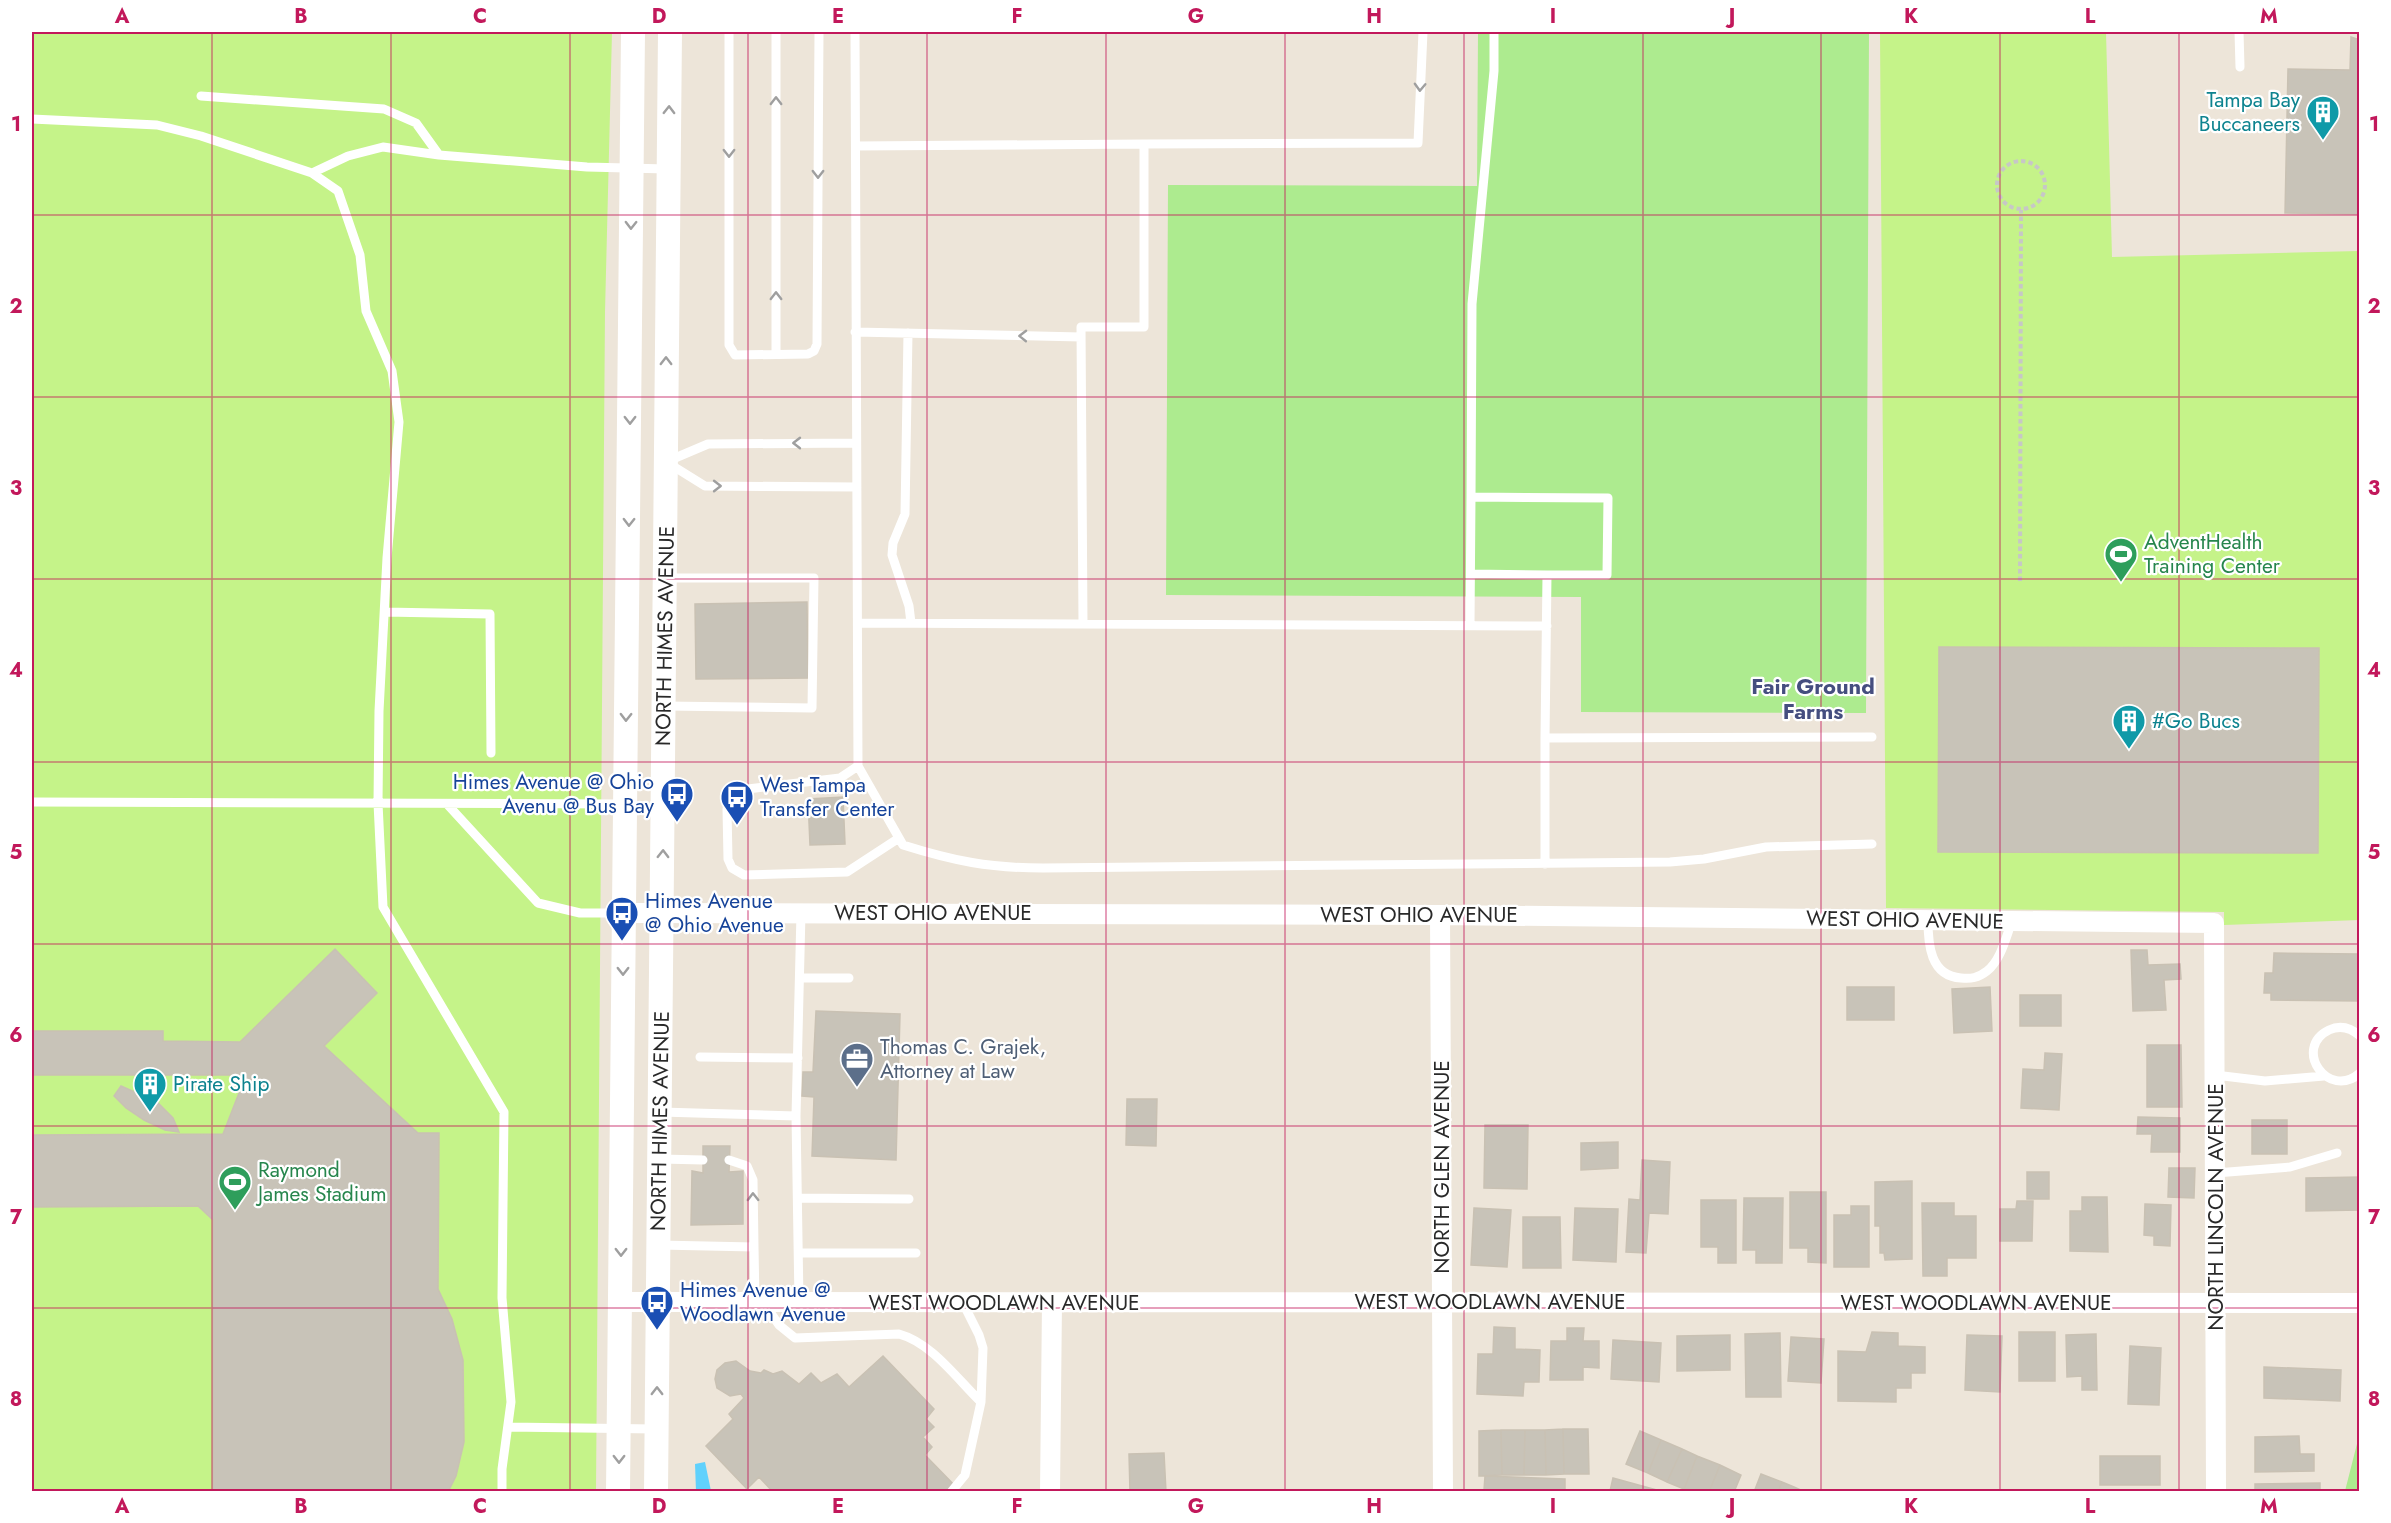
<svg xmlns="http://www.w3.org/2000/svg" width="2391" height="1523" font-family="Jost,sans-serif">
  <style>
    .green { fill: #adeb8f }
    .pitch { fill: #c5f389 }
    .water { fill: #60d1fc }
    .building { fill: #c8c3b8; stroke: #c9c1b3; stroke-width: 1.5 }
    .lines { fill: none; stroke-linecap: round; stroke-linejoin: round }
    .path { stroke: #c7c7c7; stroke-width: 4; stroke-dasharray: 4.5 3; stroke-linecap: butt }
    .service { stroke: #fff; stroke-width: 9 }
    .minor { stroke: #fff; stroke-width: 20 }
    .tertiary { stroke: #fff; stroke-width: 24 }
    .oneway { stroke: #9f9f9f }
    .grid { fill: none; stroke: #c2185b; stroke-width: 1.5; stroke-opacity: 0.55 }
    .labels { text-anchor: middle; stroke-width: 4.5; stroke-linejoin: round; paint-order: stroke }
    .culture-label { font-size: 21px; fill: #0d838f; stroke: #fff; text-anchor: start }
    .leisure-label { font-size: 21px; fill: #27864d; stroke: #fff; text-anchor: start }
    .street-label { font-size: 21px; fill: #292929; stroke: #fff }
    .transit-label { font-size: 21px; fill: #164399; stroke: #fff; text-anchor: start }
    .service-label { font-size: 21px; fill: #4e5e75; stroke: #fff; text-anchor: start }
    .neighbourhood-label { font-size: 22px; font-weight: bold; fill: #454e7f; stroke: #fff }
    .neatline { fill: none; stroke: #c2185b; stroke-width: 2 }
    .grid-label { font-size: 20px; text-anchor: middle; font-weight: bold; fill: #c2185b }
  </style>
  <rect width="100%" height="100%" fill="#ede5d9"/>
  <path class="green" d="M1478,32H1869L1866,713L1581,712V597L1166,595L1168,185L1477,186Z
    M2359,1436V1491H2345L2346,1487Z"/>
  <path class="pitch" d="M32,32H612L605,312L596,1491H32Z
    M1880,32H2106L2112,257L2359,251V920L2224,925V912L1886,908Z"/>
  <path class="water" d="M705,1462L711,1491H696L695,1464Z"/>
  <path class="building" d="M2351,37L2360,40V214L2285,213L2288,69L2350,70Z
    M807,602L808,678L696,679L695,604Z
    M1939,647L2319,648L2318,853L1938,852Z
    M843,797L845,844L810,845L808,799Z
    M335,949L377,993L324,1046L418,1133H439L438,1289L452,1319L463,1360L464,1442L456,1476L448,1492H213V1220L198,1206L32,1207V1135L223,1134L246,1075H32V1031H163V1041L240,1042Z
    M2131,950H2147L2148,965L2180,964L2181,979L2164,980L2166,1010L2133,1011Z
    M2274,953L2360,954V1001L2271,1000V993H2264L2265,973H2273Z
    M1847,987H1894V1020H1847Z
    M1990,987L1992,1031L1954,1033L1952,989Z
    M2020,995H2061V1026H2020Z
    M816,1011L900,1014L896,1160L812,1156L814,1097L802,1096L803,1072H813Z
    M2147,1045H2181L2182,1107H2147Z
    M2045,1053L2062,1054L2059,1110L2021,1108L2023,1069L2044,1070Z
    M121,1086L157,1102L173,1118L179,1132L165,1130L144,1120L126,1108L114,1096Z
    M1127,1099H1157L1156,1146L1126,1145Z
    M2138,1117L2180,1118V1152H2151L2152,1134H2137Z
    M2252,1120H2287V1154H2252Z
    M1485,1125H1528L1527,1189L1484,1188Z
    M1618,1142V1168L1581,1170V1143Z
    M703,1146H730L729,1172L743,1171V1224L691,1225L692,1171L703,1173Z
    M1642,1160L1670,1162L1668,1214L1649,1213L1646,1253L1626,1252L1629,1199L1640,1200Z
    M2169,1168H2195L2194,1198L2168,1197Z
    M2027,1172H2049V1199H2027Z
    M2360,1177V1210L2306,1211V1178Z
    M1912,1181V1259L1885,1260L1884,1253H1880V1226H1875V1182Z
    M1790,1192H1826V1263L1808,1262V1248H1790Z
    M2082,1197H2107L2108,1252L2070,1251V1211H2082Z
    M1744,1198H1783L1782,1263H1756V1250H1743Z
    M1701,1200H1736V1263H1718V1247H1701Z
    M2017,1201H2033L2032,1241H2000V1209H2016Z
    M1922,1203H1954V1216H1976V1258H1947V1276H1923Z
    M2145,1204L2171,1205L2170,1246L2154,1245V1236L2144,1235Z
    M1851,1206H1869V1267H1834V1215H1851Z
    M1474,1208L1511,1210L1507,1267L1471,1265Z
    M1575,1208L1618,1209L1616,1262L1573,1260Z
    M1523,1217H1560L1561,1268H1523Z
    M1494,1327L1515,1328V1349L1540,1350L1539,1382H1524L1523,1396L1477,1394L1478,1354H1493Z
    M1567,1328H1584L1583,1341H1599V1368L1583,1367V1380H1550L1551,1341H1567Z
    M1872,1332L1898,1333V1346L1925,1347V1373H1911V1388H1896V1402L1838,1401V1351L1866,1352Z
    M2019,1332H2055V1381H2019Z
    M1780,1333L1781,1397H1746L1745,1334Z
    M2096,1334L2097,1390H2082V1376L2067,1377L2066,1335Z
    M1730,1335V1370L1677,1371V1336Z
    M1967,1335L2002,1336L2000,1392L1965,1390Z
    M1791,1337L1824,1339L1821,1383L1788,1381Z
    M1613,1340L1661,1343L1659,1382L1611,1379Z
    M2130,1346L2161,1348L2159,1405L2128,1404Z
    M883,1356L934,1409L926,1419L934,1427L923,1437L932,1447L925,1455L961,1492H773L759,1477L747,1489L706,1446L733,1419L729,1414L744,1398L741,1394L730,1396L717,1388L715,1379L717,1370L725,1363L736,1361L750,1371L761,1373L764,1370L773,1374L782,1371L799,1384L811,1373L821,1383L837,1374L849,1387Z
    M2264,1367L2341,1370L2340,1401L2264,1398Z
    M1563,1429L1564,1474L1546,1475L1545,1430Z
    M1563,1429H1588L1589,1474H1564Z
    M1501,1430H1525L1524,1475H1502Z
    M1501,1430L1502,1475L1479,1476V1431Z
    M1525,1430H1545L1546,1475H1524Z
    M1640,1431L1661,1440L1648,1473L1626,1464Z
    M2299,1436L2300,1454H2314V1471L2255,1472V1437Z
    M1661,1440L1682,1449L1667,1482L1648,1473Z
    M1682,1449L1697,1456L1684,1489L1667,1482Z
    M1164,1453L1166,1492H1130L1129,1454Z
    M1697,1456L1720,1465L1709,1492L1684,1489Z
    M2100,1456H2160V1485H2100Z
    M1720,1465L1741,1475L1734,1492H1709Z
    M1761,1474L1782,1482L1778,1492H1754Z
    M1485,1476L1565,1479V1492L1484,1490Z
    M1613,1478L1664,1492L1610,1491Z
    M1782,1482L1794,1487L1805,1492H1778Z
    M2320,1483V1492H2255V1484Z"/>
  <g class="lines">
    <path class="path" d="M1997 185a24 24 0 1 1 48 0a24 24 0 1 1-48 0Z
      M2020,581L2021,210"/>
    <path class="service" d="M729,32V345L735,355L808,354L814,351L817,344L819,32
      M776,32V354
      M855,32L858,766L903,845C954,861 989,868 1043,868L1670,862L1704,859L1766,847L1872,844
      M2239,32L2240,67
      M201,96L384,109L416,123L439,155L383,147L348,156L312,173
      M32,119L157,125L201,136L312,173L338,191L360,255L366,311L392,371L399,422L387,558L379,711L378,803L383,907L504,1112L502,1298L511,1402L502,1469V1492
      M856,146L1144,144
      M439,155L587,167L667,169
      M855,332L1081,337
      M908,333L905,514L893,543L892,555L909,606L911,623
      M668,461L708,444L856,443
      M668,463L705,486L857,487
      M1471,497L1472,304L1494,71V32
      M1471,574L1547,575
      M385,612L490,614L491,753
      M859,623L1547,626
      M1083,624L1081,327H1144V144L1418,143L1423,32
      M1470,625L1471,497L1608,498L1607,575H1547L1545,738L1872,737
      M665,706L812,708L814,578H666
      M858,766L840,778L748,789L736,797L727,809L728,859L732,868L744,875L847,872L899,838
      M32,802L623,804
      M447,804L538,903L580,913H624
      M1545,864V738
      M1928,920C1928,944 1930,976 1961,978C1971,979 1978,978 1987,971C2001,960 2006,937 2012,921
      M800,978H849
      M2360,1036C2351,1028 2340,1025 2329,1030C2292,1048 2328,1101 2360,1073
      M700,1057L798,1058
      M2215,1075L2265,1081L2324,1076
      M661,1112L796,1116L799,1302
      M796,1116L801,913
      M661,1159L703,1160
      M729,1160L747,1166L753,1180L754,1247
      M2216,1173L2290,1167L2337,1153
      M798,1198L909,1199
      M659,1245L754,1247L755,1302
      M799,1253H916
      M764,1303L779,1325L795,1338L899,1334C932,1343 957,1379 981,1402
      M508,1427L655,1429
      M951,1492L965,1475L981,1402L983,1348L979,1335L963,1303"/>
    <path class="minor" d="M624,913L1440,915L2214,923L2216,1492
      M1440,915L1443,1492
      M621,1302L2360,1303
      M1050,1492L1052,1302"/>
    <path class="tertiary" d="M618,1492L633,32
      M656,1492L670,32"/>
  </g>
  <defs><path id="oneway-chevron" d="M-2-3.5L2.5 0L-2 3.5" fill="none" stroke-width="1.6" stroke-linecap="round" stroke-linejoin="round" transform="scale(1.5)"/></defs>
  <g class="oneway">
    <use href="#oneway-chevron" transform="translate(1420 87) rotate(92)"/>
    <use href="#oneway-chevron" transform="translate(776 101) rotate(-90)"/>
    <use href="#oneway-chevron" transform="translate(669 110) rotate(-89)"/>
    <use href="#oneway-chevron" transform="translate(729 153) rotate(90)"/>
    <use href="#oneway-chevron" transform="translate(818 174) rotate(90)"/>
    <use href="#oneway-chevron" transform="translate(631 225) rotate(91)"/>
    <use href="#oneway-chevron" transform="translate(776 296) rotate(-90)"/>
    <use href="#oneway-chevron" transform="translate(1023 336) rotate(-179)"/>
    <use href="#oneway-chevron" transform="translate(666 361) rotate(-90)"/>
    <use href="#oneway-chevron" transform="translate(630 420) rotate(90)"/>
    <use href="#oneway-chevron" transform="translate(797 443) rotate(180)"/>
    <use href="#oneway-chevron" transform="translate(717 486)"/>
    <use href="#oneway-chevron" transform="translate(629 522) rotate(91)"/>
    <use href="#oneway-chevron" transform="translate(626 717) rotate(91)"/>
    <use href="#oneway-chevron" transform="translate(663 854) rotate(-89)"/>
    <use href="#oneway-chevron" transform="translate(623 971) rotate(90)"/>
    <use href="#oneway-chevron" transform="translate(753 1197) rotate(-91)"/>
    <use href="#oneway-chevron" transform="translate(621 1252) rotate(90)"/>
    <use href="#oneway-chevron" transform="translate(657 1391) rotate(-90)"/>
    <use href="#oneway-chevron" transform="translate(619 1459) rotate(90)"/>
  </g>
  <path class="grid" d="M212,32V1492M391,32V1492M570,32V1492M748,32V1492M927,32V1492M1106,32V1492M1285,32V1492M1464,32V1492M1643,32V1492M1821,32V1492M2000,32V1492M2179,32V1492M32,215H2360M32,397H2360M32,579H2360M32,762H2360M32,944H2360M32,1126H2360M32,1308H2360"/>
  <defs>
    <g id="building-pin" transform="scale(1.725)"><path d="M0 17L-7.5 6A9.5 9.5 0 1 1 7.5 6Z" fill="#0f9aa8" stroke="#fff"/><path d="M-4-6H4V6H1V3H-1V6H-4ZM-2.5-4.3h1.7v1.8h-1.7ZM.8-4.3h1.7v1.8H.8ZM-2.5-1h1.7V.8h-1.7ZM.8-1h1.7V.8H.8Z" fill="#fff"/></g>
    <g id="stadium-pin" transform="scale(1.725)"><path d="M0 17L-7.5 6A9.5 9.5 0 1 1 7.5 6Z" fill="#2e9e5b" stroke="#fff"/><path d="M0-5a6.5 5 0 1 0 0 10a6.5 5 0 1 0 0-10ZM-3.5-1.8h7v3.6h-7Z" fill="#fff"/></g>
    <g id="bus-pin" transform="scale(1.725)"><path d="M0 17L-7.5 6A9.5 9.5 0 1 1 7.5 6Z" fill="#1a4fb4" stroke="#fff"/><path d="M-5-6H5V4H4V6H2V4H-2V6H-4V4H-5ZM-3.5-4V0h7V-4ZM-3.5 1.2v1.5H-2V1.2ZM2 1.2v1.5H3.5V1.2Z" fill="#fff"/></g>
    <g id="office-pin" transform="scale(1.725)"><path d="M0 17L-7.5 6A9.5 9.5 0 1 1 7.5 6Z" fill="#5c6f8a" stroke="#fff"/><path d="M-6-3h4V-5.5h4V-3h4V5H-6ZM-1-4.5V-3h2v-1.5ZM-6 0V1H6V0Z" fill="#fff"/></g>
  </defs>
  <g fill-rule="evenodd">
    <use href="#building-pin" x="2323" y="112"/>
    <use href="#stadium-pin" x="2121" y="554"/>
    <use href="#building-pin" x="2129" y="721"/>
    <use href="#bus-pin" x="677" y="794"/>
    <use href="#bus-pin" x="737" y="797"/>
    <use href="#bus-pin" x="622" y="913"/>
    <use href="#office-pin" x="857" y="1059"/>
    <use href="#building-pin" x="150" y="1084"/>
    <use href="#stadium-pin" x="235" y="1182"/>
    <use href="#bus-pin" x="657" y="1302"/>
  </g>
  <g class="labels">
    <g class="culture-label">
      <text x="2300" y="107" text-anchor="end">Tampa Bay<tspan x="2300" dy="24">Buccaneers</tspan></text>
      <text x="2152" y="728">#Go Bucs</text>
      <text x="173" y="1091">Pirate Ship</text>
    </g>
    <g class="leisure-label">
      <text x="2144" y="549">AdventHealth<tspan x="2144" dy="24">Training Center</tspan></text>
      <text x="258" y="1177">Raymond<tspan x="258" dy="24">James Stadium</tspan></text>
    </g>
    <g class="street-label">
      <text transform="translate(665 636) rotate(-89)" y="7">NORTH HIMES AVENUE</text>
      <text x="933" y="920">WEST OHIO AVENUE</text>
      <text x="1419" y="922">WEST OHIO AVENUE</text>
      <text transform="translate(1905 920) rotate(1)" y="7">WEST OHIO AVENUE</text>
      <text transform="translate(660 1121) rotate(-89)" y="7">NORTH HIMES AVENUE</text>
      <text transform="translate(1442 1167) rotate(-90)" y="7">NORTH GLEN AVENUE</text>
      <text transform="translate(2216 1207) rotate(-90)" y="7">NORTH LINCOLN AVENUE</text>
      <text x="1490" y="1309">WEST WOODLAWN AVENUE</text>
      <text x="1004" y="1310">WEST WOODLAWN AVENUE</text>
      <text x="1976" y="1310">WEST WOODLAWN AVENUE</text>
    </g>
    <g class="transit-label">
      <text x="654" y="789" text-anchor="end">Himes Avenue @ Ohio<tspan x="654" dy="24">Avenu @ Bus Bay</tspan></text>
      <text x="760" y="792">West Tampa<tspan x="760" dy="24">Transfer Center</tspan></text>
      <text x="645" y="908">Himes Avenue<tspan x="645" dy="24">@ Ohio Avenue</tspan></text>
      <text x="680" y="1297">Himes Avenue @<tspan x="680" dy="24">Woodlawn Avenue</tspan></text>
    </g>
    <g class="service-label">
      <text x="880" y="1054">Thomas C. Grajek,<tspan x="880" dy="24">Attorney at Law</tspan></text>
    </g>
    <g class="neighbourhood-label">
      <text x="1813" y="694">Fair Ground<tspan x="1813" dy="25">Farms</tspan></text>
    </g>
  </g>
  <rect width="2391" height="1523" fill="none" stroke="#ffffff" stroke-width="66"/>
  <rect x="33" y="33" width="2325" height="1457" class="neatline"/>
  <g class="grid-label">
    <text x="122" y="23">A</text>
    <text x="301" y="23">B</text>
    <text x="480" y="23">C</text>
    <text x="659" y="23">D</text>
    <text x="838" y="23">E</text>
    <text x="1017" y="23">F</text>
    <text x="1196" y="23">G</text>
    <text x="1374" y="23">H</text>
    <text x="1553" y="23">I</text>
    <text x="1732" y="23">J</text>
    <text x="1911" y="23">K</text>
    <text x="2090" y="23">L</text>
    <text x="2269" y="23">M</text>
    <text x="16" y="131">1</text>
    <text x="2374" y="131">1</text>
    <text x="16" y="313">2</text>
    <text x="2374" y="313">2</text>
    <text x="16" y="495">3</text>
    <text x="2374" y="495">3</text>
    <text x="16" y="677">4</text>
    <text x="2374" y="677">4</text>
    <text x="16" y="859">5</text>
    <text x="2374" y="859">5</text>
    <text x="16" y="1042">6</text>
    <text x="2374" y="1042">6</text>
    <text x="16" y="1224">7</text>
    <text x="2374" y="1224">7</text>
    <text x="16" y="1406">8</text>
    <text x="2374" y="1406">8</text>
    <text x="122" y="1513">A</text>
    <text x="301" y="1513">B</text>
    <text x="480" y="1513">C</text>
    <text x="659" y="1513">D</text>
    <text x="838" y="1513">E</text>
    <text x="1017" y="1513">F</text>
    <text x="1196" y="1513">G</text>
    <text x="1374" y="1513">H</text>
    <text x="1553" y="1513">I</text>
    <text x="1732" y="1513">J</text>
    <text x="1911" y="1513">K</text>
    <text x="2090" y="1513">L</text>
    <text x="2269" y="1513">M</text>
  </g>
</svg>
